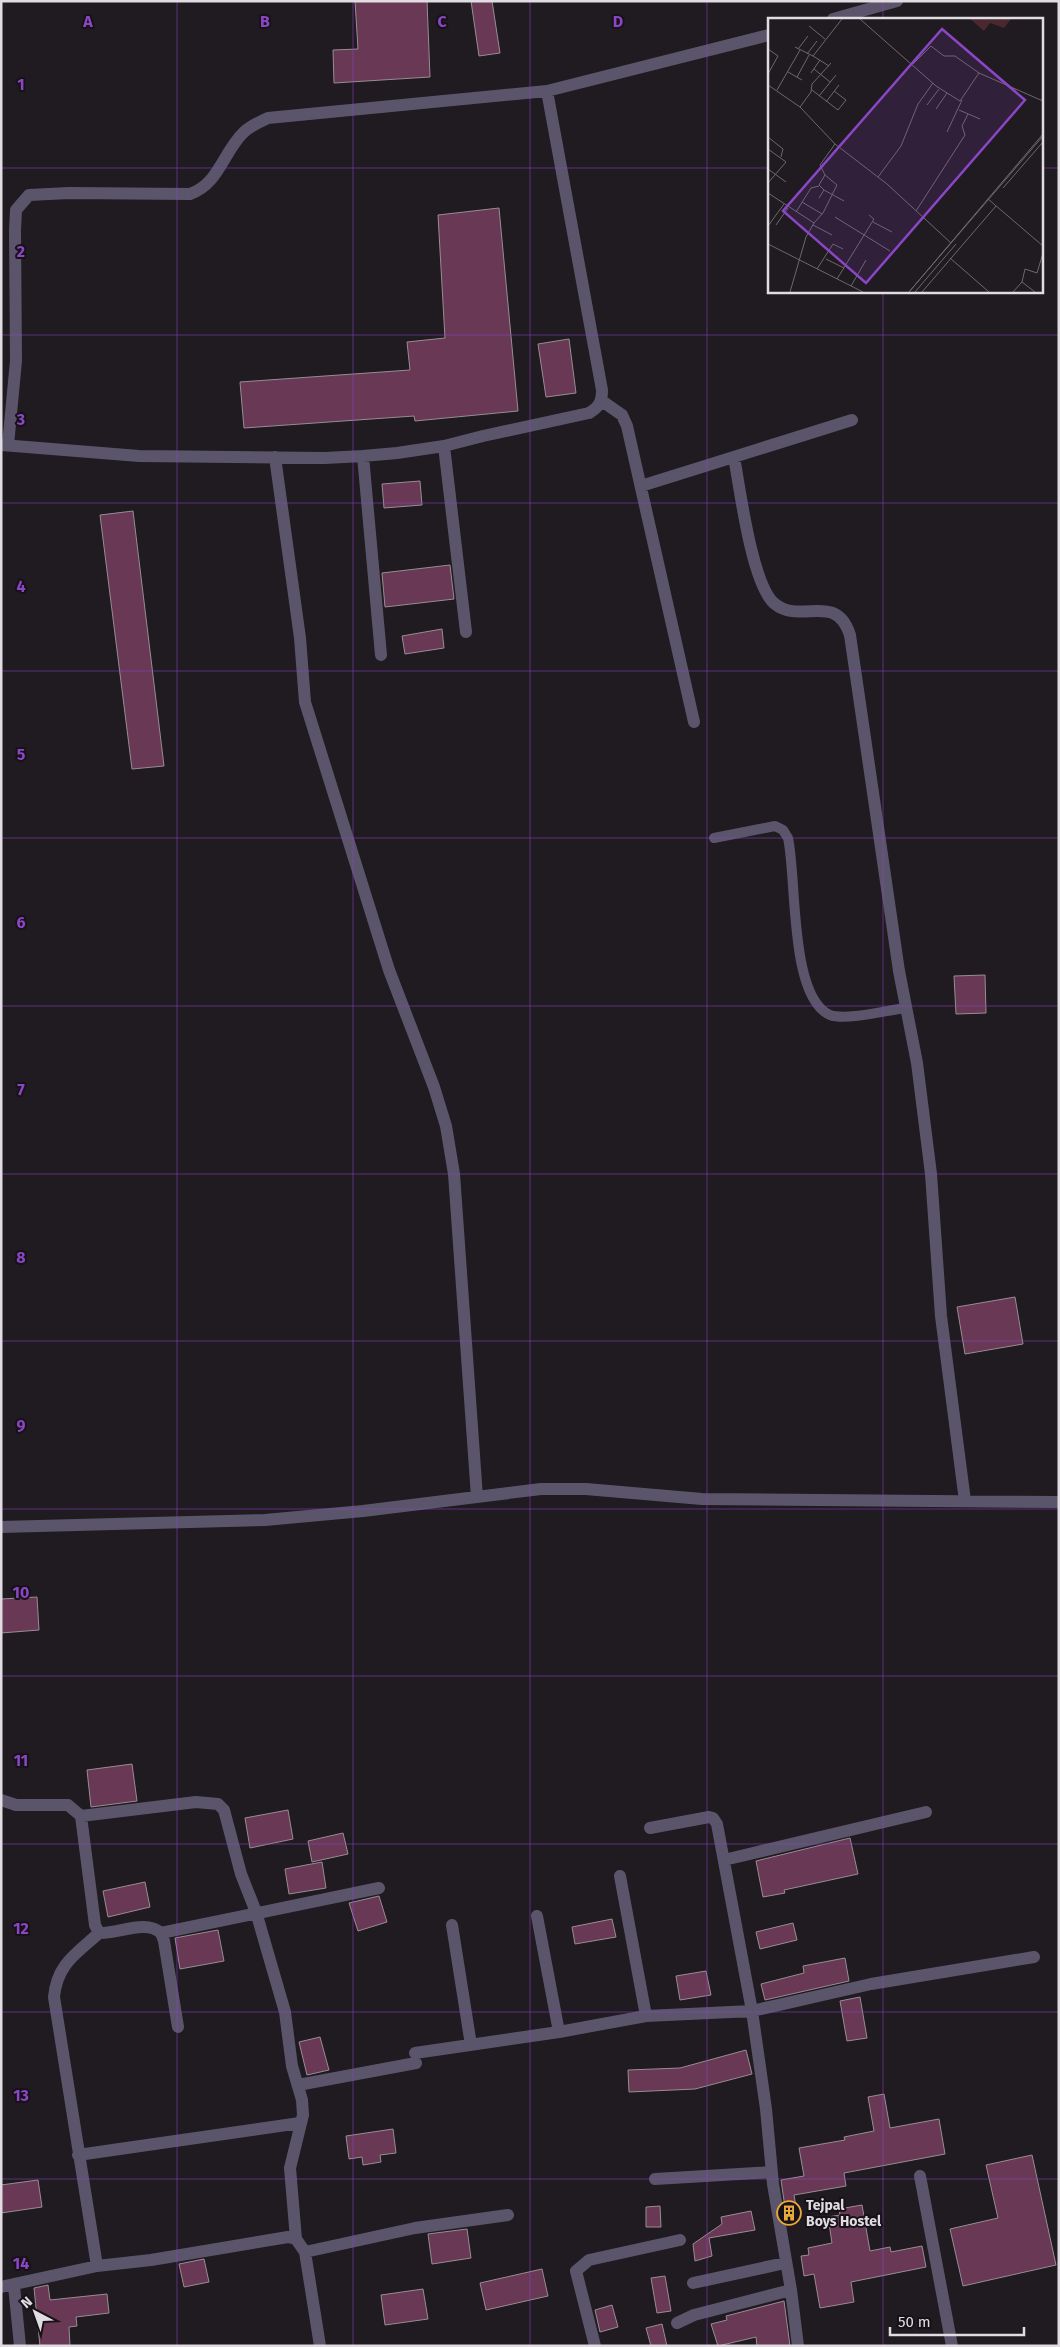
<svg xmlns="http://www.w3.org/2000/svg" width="1060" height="2347" font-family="'Fira Sans',sans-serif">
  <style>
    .building { fill: #683855; stroke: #988d93 }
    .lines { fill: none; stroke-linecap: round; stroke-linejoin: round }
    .service { stroke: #5b556b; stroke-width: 10 }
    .minor { stroke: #5b556b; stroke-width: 12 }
    .grid { fill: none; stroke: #8a46c4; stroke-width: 1; stroke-opacity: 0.55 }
    .labels { text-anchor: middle; stroke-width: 4; stroke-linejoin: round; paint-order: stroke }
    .poi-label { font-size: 14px; font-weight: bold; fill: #e0dce1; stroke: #171118; text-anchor: start }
    .inset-road { fill: none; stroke: #6d686e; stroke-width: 1 }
    .view { fill: #8a46c4; fill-opacity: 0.15; stroke: #8a46c4; stroke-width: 2.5 }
    .inset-edge { fill: none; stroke: #e0dce1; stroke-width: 2.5 }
    .grid-label { font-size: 16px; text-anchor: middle; font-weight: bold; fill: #8a46c4; stroke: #171118; stroke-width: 4; stroke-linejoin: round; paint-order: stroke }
  </style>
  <rect width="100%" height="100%" fill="#201a21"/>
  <path class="building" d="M355,1H427L430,77L334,83L333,50L358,49Z
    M471,1H492L500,53L479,56Z
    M499,208L518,411L415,421L414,416L244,428L240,382L410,370L407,342L445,338L438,215Z
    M569,339L576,393L546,397L538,344Z
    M420,481L422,505L384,508L382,484Z
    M133,511L164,766L132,769L100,515Z
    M450,565L454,599L385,607L382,573Z
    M442,629L444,648L405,654L402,636Z
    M985,975L986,1013L956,1014L954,976Z
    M1015,1297L1023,1344L965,1354L957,1307Z
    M37,1597L39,1630L1,1633V1599Z
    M132,1764L137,1801L91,1807L87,1770Z
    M288,1810L293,1839L250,1848L245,1818Z
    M343,1833L348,1854L312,1862L308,1841Z
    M850,1838L858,1874L784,1890L785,1893L763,1897L756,1861Z
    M322,1862L326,1888L289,1894L285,1869Z
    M145,1882L150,1907L108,1917L103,1891Z
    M379,1896L387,1922L358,1931L349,1903Z
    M612,1919L616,1937L575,1944L572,1927Z
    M793,1923L797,1940L760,1949L756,1932Z
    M218,1930L224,1961L180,1969L175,1938Z
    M845,1958L849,1981L765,2000L761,1984L804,1973L803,1966Z
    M706,1971L711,1995L680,2000L676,1976Z
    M860,1997L867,2038L847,2041L840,2001Z
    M320,2037L329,2070L307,2075L299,2042Z
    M746,2050L752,2074L695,2089L629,2092L628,2070L680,2068Z
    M884,2094L890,2128L939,2119L945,2154L844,2173L846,2186L794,2195L798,2218L787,2221L781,2180L804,2176L799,2148L845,2140L844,2137L874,2131L868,2097Z
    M393,2129L396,2153L380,2155L381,2162L363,2165L362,2157L349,2159L346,2136Z
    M1032,2155L1056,2265L963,2286L950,2229L998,2218L986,2165Z
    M38,2180L42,2207L1,2213V2185Z
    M862,2205L870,2251L890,2247L891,2252L922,2246L926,2267L851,2282L854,2302L820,2308L814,2274L804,2276L801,2256L809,2255L808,2248L832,2243L828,2217L840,2215L839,2209Z
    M660,2206L661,2227H646V2207Z
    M751,2211L755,2230L709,2238L712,2256L695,2261L693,2244L722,2224L721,2217Z
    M467,2229L471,2258L432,2264L428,2234Z
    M204,2259L209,2282L184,2287L179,2264Z
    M542,2269L548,2296L486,2310L480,2283Z
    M665,2276L671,2311L657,2313L651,2278Z
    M48,2285L50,2300L107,2294L109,2313L76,2317L77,2326L69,2327L70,2346H40L34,2288Z
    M423,2289L428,2319L385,2325L381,2295Z
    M784,2301L790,2346H757L756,2337L718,2346L711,2324L727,2320L726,2316Z
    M612,2305L618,2327L600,2332L595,2310Z
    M662,2324L667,2346H651L646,2328Z"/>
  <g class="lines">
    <path class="service" d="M714,838L775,826L783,830L788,838C797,878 789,997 830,1015C846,1021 888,1010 906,1008"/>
    <path class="minor" d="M833,19L897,1
      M602,401L622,415L627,426L694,722
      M2,445L139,456L325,458L363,456L397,453L444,446L483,436L589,413C599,407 602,402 602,390L547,91
      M8,445L16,361L15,230L16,210L29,195L69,193L190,194C219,184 223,152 244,132C251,126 259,122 268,118L547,91L769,35
      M444,446L466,632
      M363,456L381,655
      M275,457L300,638L305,702L389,970L434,1087L446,1126L454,1174L477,1497
      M734,457C740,489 752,586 775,604C801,625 836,591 850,635L899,971L917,1063L931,1174L941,1316L965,1501
      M641,486L852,420
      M1,1527L265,1520L363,1511L541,1489H586L702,1499L1059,1502
      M1,1800L16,1805H68L81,1816L95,1925L99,1933C118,1934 146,1919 161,1933L164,1941L178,2027
      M81,1816L196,1802L218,1804L224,1810L241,1874L256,1912L285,2012L292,2066L302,2100L303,2115L290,2168L296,2239
      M650,1828L709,1817L713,1818L717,1824L752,2011L766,2109L773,2184L791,2290L798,2346
      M724,1860L926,1812
      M620,1876L646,2016
      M537,1916L559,2032
      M452,1925L471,2045
      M161,1933L379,1888
      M415,2053L559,2032L646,2016L752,2011L871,1984L1034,1957
      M298,2085L416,2063
      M78,2155L300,2123
      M920,2176L952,2346
      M655,2179L772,2172
      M305,2252L415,2228L508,2215
      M97,2266L54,1997C57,1964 76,1954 99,1933
      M693,2283L785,2263
      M14,2286L20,2346
      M1,2287L97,2266L151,2260L288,2237L296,2239L305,2252L320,2346
      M677,2323L694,2315L791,2290
      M595,2346L576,2271L589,2260L680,2240"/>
  </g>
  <path class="grid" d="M177,1V2346M353,1V2346M530,1V2346M707,1V2346M883,1V19M1,168H769M1041,168H1059M883,291V2346M1,335H1059M1,503H1059M1,671H1059M1,838H1059M1,1006H1059M1,1174H1059M1,1341H1059M1,1509H1059M1,1676H1059M1,1844H1059M1,2012H1059M1,2179H1059"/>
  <defs>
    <g id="building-ring" transform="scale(1.25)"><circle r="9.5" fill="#171118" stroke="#eaaa39" stroke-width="1.5"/><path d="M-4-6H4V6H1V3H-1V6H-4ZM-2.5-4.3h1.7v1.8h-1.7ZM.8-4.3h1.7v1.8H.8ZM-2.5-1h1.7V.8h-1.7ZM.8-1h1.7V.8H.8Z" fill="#eaaa39"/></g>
  </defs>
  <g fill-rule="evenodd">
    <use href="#building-ring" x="789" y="2213"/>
  </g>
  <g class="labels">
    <g class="poi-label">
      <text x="806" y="2210">Tejpal<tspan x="806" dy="16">Boys Hostel</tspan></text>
    </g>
  </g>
  <g transform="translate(768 18)">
    <rect width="275" height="275" fill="#201a21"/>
    <path d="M202,1H243L236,10L222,5L216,13Z" fill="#49282f"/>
    <path class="inset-road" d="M92,1L168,68L192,83L211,55M41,8L57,21M27,29L45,38L74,1M0,31L10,38L0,56M30,31L40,18M39,36L49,23M45,38L61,48M145,46L163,28L176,38H187L211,55L275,83M46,51L62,64M20,54L34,62M43,55L52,42M29,59L41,37M0,67L32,89L67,126L119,166L183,225M9,72L32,32M44,72L70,92L78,82L66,73M51,78L68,57M58,84L71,67M159,87L171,71M32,89L43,74L44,66L63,45M168,91L179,75M191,92L212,101M179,114L194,82M0,119L15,131L13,139M0,131L18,144L0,165M0,151L18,164M110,159L133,128L150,86L165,65M235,170L275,124M56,172L76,183M0,175L46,205L38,219L22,274M51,180L56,172L51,167L57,157L52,147L67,126M220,181L275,228M34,184L54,196M148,193L197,117L194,108L200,96M28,194L43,170L51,168M67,199L122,233M105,204L124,214M46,205L55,195L69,167L57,157M8,207L20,190M45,207L64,217M0,208L16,186M0,226L95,274M182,240L221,274M58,241L76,250M49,251L65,226L75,231M69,261L106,201L101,197M254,264L257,251L269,255L275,235M83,268L98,242M141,274L275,116M141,274L275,118M147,274L188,226M154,274L228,188M245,274L254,264L267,274"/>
    <path class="view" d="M174,11L257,82L98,265L15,193Z"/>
    <rect width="275" height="275" class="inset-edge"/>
  </g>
  <g class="grid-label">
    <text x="88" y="27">A</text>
    <text x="265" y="27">B</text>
    <text x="442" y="27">C</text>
    <text x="618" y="27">D</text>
    <text x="21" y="90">1</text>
    <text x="21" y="257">2</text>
    <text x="21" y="425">3</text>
    <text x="21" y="592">4</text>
    <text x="21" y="760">5</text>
    <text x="21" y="928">6</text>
    <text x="21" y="1095">7</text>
    <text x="21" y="1263">8</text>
    <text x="21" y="1431">9</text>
    <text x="21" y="1598">10</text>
    <text x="21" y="1766">11</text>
    <text x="21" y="1934">12</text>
    <text x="21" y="2101">13</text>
    <text x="21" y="2269">14</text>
  </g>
  <rect width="1060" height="2347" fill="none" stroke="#e0dce1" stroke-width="5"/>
  <g transform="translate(35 2312) rotate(319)" stroke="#171118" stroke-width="4" paint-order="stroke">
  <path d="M0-4L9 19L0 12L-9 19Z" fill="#e0dce1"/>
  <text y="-8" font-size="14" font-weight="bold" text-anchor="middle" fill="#e0dce1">N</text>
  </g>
  <path d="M890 2327v8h134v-8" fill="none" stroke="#e0dce1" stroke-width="2.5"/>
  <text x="898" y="2327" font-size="15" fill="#e0dce1" stroke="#171118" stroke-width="4" paint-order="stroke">50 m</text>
</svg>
